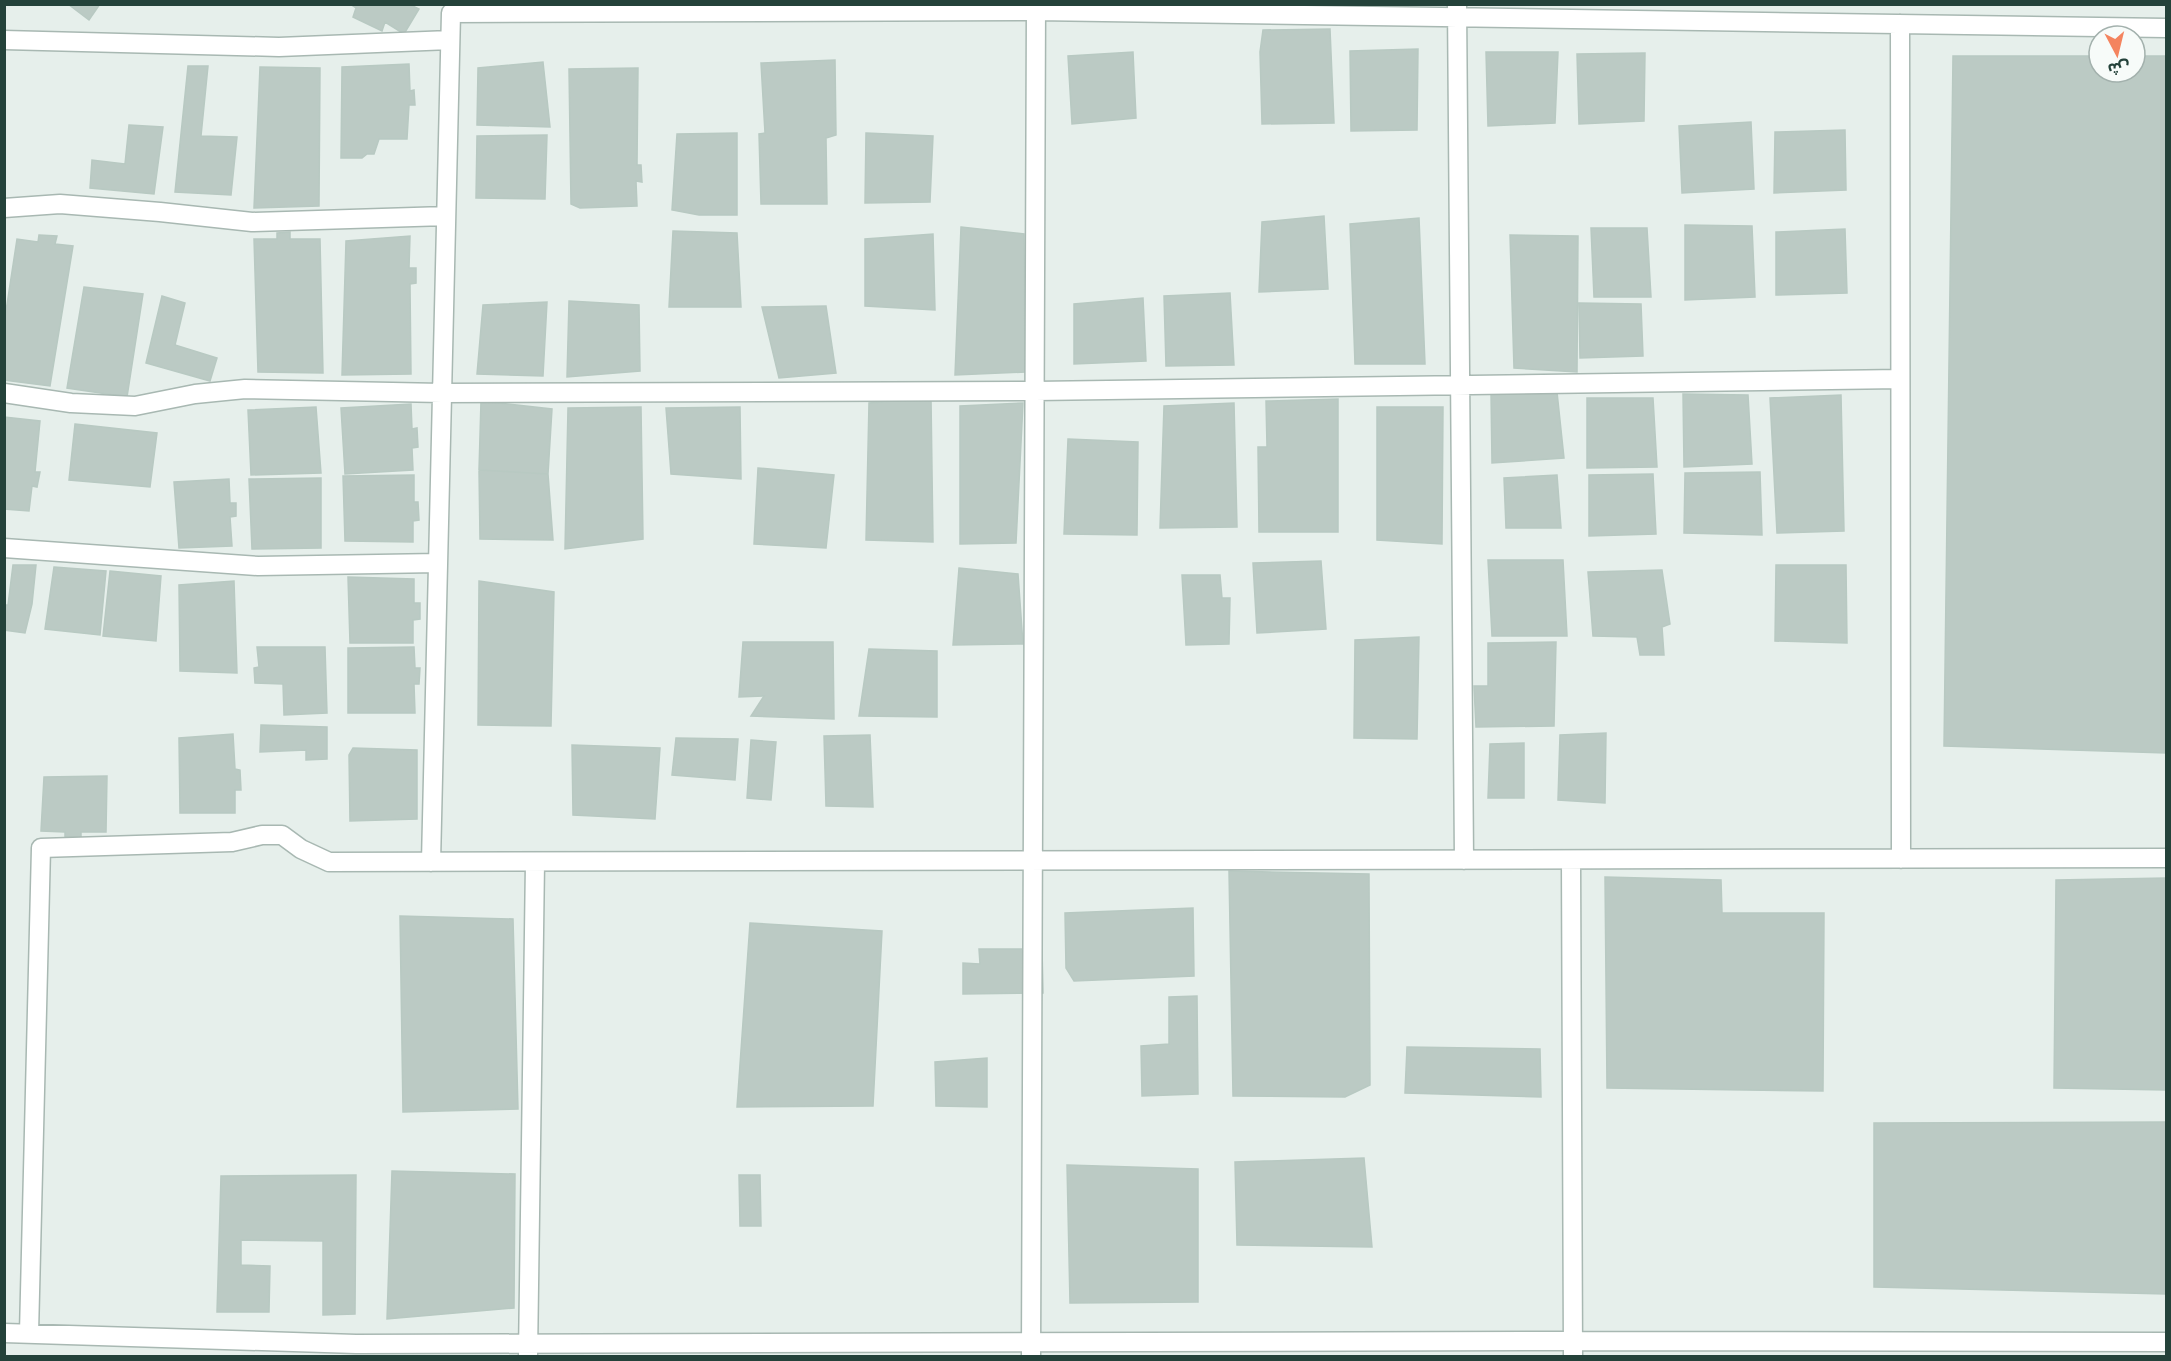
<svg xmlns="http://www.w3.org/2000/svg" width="2171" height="1361" font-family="Mulish,'Noto Sans Arabic',sans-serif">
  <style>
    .building { fill: #bbcac4; stroke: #b8c9c2; stroke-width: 1.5 }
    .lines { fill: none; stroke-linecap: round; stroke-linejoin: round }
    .minor-casing { stroke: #a8b8b2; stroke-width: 21 }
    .minor { stroke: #fff; stroke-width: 18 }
  </style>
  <rect width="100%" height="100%" fill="#e6efeb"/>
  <path class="building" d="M68,4H100L89,20Z
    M350,4H409L419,9L404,34L385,22L382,31L353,17L356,8Z
    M1330,29L1334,123L1262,124L1260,52L1263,30Z
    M1418,49L1417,130L1351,131L1350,51Z
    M1133,52L1136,118L1072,124L1068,56Z
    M1486,52H1558L1555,123L1488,126Z
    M1645,53L1644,121L1579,124L1577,54Z
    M1953,56H2099V72H2135V56H2166V753L1944,746Z
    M835,60L836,135L826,138L827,204H761L759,134L765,133L761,63Z
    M543,62L550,127L477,125L478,68Z
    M409,64L410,91L414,90L415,105H409L407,139H379L374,154H367L362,158H341L342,67Z
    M188,66H208L201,136L237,137L231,195L175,192Z
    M260,67L320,68L319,206L254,208Z
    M638,68L637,165H641L642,182L636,181L637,206L580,208L571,204L569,69Z
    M1751,122L1754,189L1682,193L1679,126Z
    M129,125L163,127L154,194L90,188L92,160L125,164Z
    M1845,130L1846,190L1774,193L1775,132Z
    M737,133V215H699L672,210L677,134Z
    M866,133L933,136L930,202L865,203Z
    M547,135L545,199L476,198L477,136Z
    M1324,216L1328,289L1259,292L1262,222Z
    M1419,218L1425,364H1355L1350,224Z
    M1685,225L1752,226L1755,297L1685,300Z
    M961,227L1024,234L1025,372L955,375Z
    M1591,228H1647L1651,297H1594Z
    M1845,229L1847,293L1776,295V232Z
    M673,231L737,233L741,307H669Z
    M290,232V239H320L323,373L258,372L254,239H277V233Z
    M933,234L935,310L865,306V239Z
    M39,235L57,236L55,244L73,246L50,386L4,380V324L17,239L38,242Z
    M1510,235L1578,236L1577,372L1514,368Z
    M410,236L409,268H416V283L410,284L411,374L342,375L346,241Z
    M84,287L143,294L127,397L67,388Z
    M1230,293L1234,365L1166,366L1164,296Z
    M162,296L185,303L175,345L217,358L210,381L146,363Z
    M1143,298L1146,361L1074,364V304Z
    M569,301L639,305L640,371L567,377Z
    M547,302L543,376L477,374L483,305Z
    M1579,303L1641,304L1643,356L1580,358Z
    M826,306L836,373L779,378L762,307Z
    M1557,392L1564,458L1492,463L1491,393Z
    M1683,394L1748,395L1752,464L1684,467Z
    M1841,395L1844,531L1777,533L1770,398Z
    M931,398L933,542L866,540L869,403Z
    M1587,398H1653L1657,467L1587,468Z
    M1338,399V532H1259L1258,447H1267L1266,401Z
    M481,401L552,409L548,474L479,470Z
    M1023,403L1016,543L960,544V406Z
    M1234,403L1237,527L1160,528L1164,406Z
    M411,404L412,429L417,428L418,447L412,448L413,470L345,474L341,408Z
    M316,407L321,473L251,475L248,410Z
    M641,407L643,539L565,549L568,408Z
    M740,407L741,479L671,474L666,408Z
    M1377,407H1443L1442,544L1377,540Z
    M4,417L40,421L35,472H40L37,487L32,486L29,511L4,509Z
    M75,424L157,433L150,487L69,480Z
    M1068,439L1138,442L1137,535L1064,534Z
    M758,468L834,475L826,548L754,544Z
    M479,470L548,474L553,540L480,539Z
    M1760,472L1762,535L1684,533L1685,473Z
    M1653,474L1656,534L1589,536V475Z
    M414,475V502H418L419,520L413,521V542L345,541L343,476Z
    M1557,475L1561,528H1506L1504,478Z
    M321,478V548L252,549L249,479Z
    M229,479L230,503H236V516L230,517L232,546L179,548L174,482Z
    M1488,560H1563L1567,636H1492Z
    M1321,561L1326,629L1257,633L1253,563Z
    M13,565H36L32,604L25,633L4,630V605H8Z
    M1776,565H1846L1847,643L1775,641Z
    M54,567L106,571L100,635L45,629Z
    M959,568L1018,574L1023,644L953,645Z
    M1662,570L1670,624L1662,627L1664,655H1640L1637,637L1593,636L1588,572Z
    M110,571L161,576L156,641L103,636Z
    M1182,575H1220L1222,598H1230L1229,644L1186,645Z
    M348,577L414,579V603H420V619L413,620V643H350Z
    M234,581L237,673L180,671L179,585Z
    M479,581L554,592L551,726L478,725Z
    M1419,637L1417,739L1354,738L1355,640Z
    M743,642H833L834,719L751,716L764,696L739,697Z
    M1556,642L1554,726L1476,727L1474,686H1488V643Z
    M257,647H325L327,713L284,715L283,684L255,683L254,668L259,667Z
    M414,647L415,668H420L419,684H414L415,713H348V648Z
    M869,649L937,651V717L859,716Z
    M261,725L327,727V759L306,760V750L260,752Z
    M1606,733L1605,803L1558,800L1560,735Z
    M233,734L235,769L240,770L241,790H235V813H180L179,738Z
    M870,735L873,807L826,806L824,736Z
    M676,738L738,739L735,780L672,775Z
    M751,740L776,742L771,800L747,798Z
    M1524,743V798H1488L1490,744Z
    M572,745L660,748L655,819L573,815Z
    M353,748L417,750V819L350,821L349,755Z
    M107,776L106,832H81V838L65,837V832L41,831L44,777Z
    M1229,871L1369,874L1370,1085L1345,1097L1233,1096Z
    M1605,877L1721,880L1722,913H1824L1823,1091L1607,1088Z
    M2166,878V1090L2054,1088L2056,880Z
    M1193,908L1194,976L1074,981L1066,968L1065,913Z
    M400,916L513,919L518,1109L403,1112Z
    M750,923L882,931L873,1106L737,1107Z
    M979,949H1042L1043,993L963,994V963L980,964Z
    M1197,996L1198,1094L1142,1096L1141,1046L1169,1044V997Z
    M1407,1047L1540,1049L1541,1097L1405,1093Z
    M987,1058V1107L936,1106L935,1062Z
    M2166,1122V1294L1874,1287V1123Z
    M1364,1158L1372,1247L1237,1245L1235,1162Z
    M1067,1165L1198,1169V1302L1070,1303Z
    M392,1171L515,1174L514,1308L387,1319Z
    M356,1175L355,1314L323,1315V1241L241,1240V1265L270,1266L269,1312H217L221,1176Z
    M739,1175H760L761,1226H740Z"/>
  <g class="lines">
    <g class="minor-casing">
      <path id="minor" d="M1457,4L1464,860
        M1900,24L1901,859
        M4,40L279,47L450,40
        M4,208L60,204L160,212L252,222L446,216
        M4,393L71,403L135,406L195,394L245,389L442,393L1035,391L1900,379
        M4,548L258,566L438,563
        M1571,860L1573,1356
        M431,862L451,13L1036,11L2166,28
        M4,1333L356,1344L1573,1341L2166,1342
        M29,1333L41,848L232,842L262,835H282L301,849L329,862L2166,858
        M528,1356L535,862
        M1031,1356L1036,4"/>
    </g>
    <use href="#minor" class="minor"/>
  </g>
  <rect width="2171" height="1361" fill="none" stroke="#24423a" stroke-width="12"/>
  <g transform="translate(2117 54) rotate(173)"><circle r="28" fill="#f7fbf9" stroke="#a3b1ad" stroke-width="1.5"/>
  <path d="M0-4.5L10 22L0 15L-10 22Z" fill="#f4845f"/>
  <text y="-9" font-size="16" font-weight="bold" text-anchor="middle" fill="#24423a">ش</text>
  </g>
</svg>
